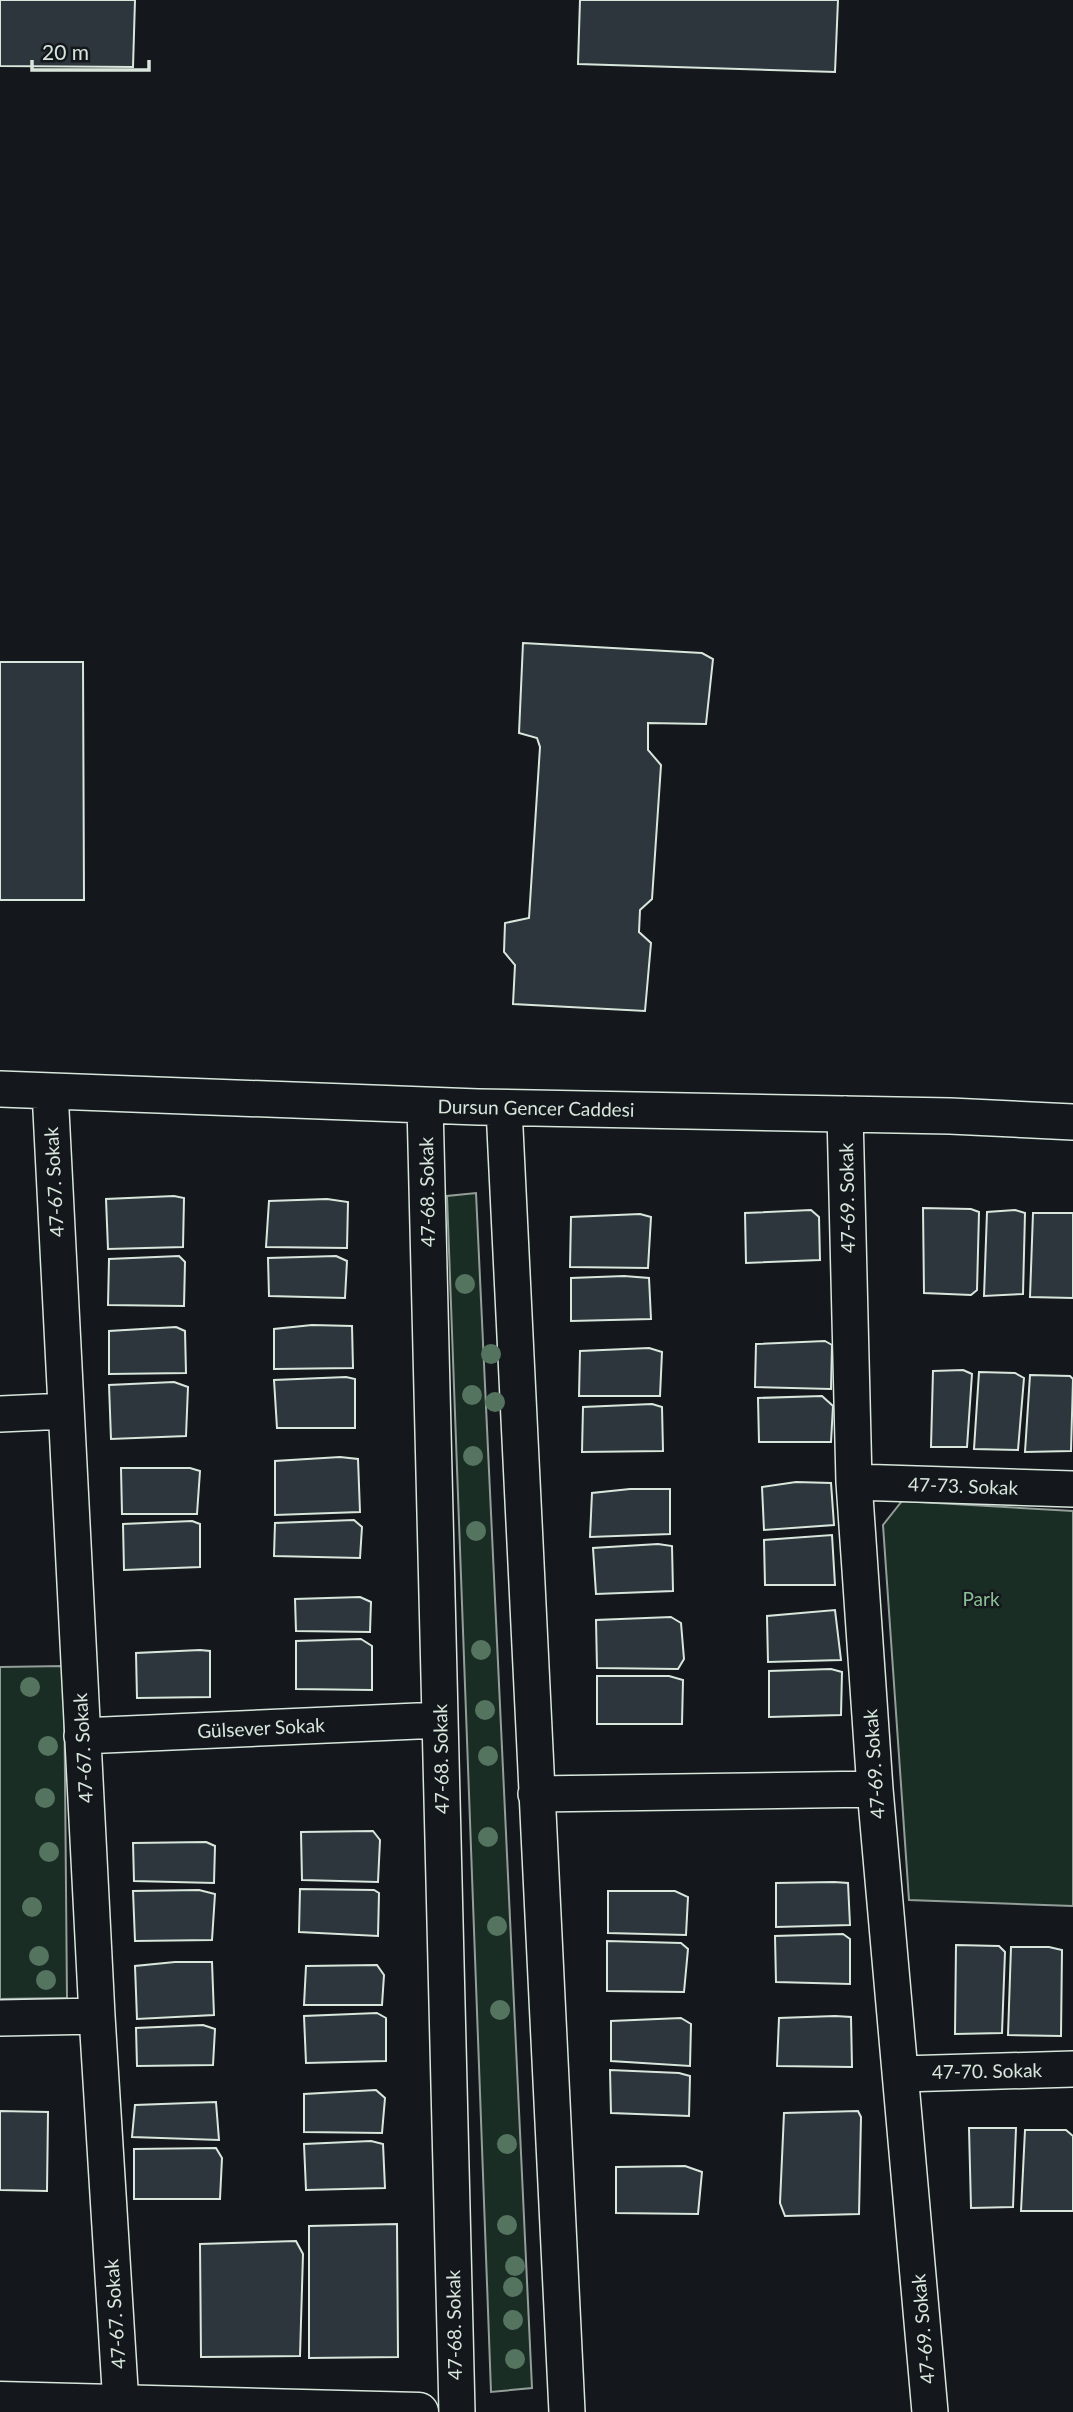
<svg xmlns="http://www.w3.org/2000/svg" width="1073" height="2412" font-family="Lato,sans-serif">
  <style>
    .green { fill: #1a2d24; stroke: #939e99; stroke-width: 2 }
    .building { fill: #2c363c; stroke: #d8e6dc; stroke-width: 2 }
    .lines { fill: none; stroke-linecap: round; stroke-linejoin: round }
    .street-casing { stroke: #d8e6dc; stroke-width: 38 }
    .secondary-casing { stroke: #d8e6dc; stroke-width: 41 }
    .street { stroke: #14181c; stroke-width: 35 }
    .secondary { stroke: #14181c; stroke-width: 38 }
    .tree { fill: #55745f }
    .labels { text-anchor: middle; stroke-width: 5; stroke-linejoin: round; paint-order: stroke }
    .street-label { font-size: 19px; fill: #d8e6dc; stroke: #14181c }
    .park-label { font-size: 19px; fill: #8ac095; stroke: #14181c }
  </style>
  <rect width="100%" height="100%" fill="#14181c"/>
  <path class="green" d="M476,1193L532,2388L491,2392L447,1196Z
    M902,1501L1073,1511V1906L909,1900L883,1525Z
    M64,1666L67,1998L0,1999V1667Z"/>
  <path class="building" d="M0,0H135L133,67L0,66Z
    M580,0H838L835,72L578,64Z
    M523,643L702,653L713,659L706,724L648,723V750L661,765L652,899L640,910L639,932L651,943L645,1011L513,1004L515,965L504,952L505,923L529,918L540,747L537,738L519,733Z
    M0,662H83L84,900H0Z
    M174,1196L184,1198L183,1247L108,1249L106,1199Z
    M327,1199L348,1202L347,1248L266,1247L269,1201Z
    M923,1208L971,1209L979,1212L977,1290L971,1295L924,1293Z
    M811,1210L819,1217L820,1260L746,1263L745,1213Z
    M1015,1210L1025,1213L1023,1294L984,1296L987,1212Z
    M1033,1213H1073V1298L1030,1297Z
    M640,1214L651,1217L648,1268L570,1267L571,1217Z
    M179,1256L185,1262L184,1306L108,1305L109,1259Z
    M336,1256L347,1261L345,1298L269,1296L268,1258Z
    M624,1276L649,1278L651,1319L571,1321V1278Z
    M312,1325L352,1326L353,1368L274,1369V1329Z
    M176,1327L185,1331L186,1373L109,1374V1331Z
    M825,1341L832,1345L831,1389L755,1387L756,1344Z
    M649,1348L662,1352L660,1396H579L580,1351Z
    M963,1370L972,1374L967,1447H931L933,1371Z
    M979,1372L1015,1373L1024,1378L1018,1450L974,1449Z
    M1030,1375L1070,1376L1073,1379L1071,1451L1025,1452Z
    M346,1377L355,1379V1428H277L274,1380Z
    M174,1382L188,1387L186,1436L111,1439L109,1385Z
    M822,1396L833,1406L831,1442H759L758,1398Z
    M652,1404L662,1407L663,1451L582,1452L583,1407Z
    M340,1457L358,1459L360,1512L275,1515V1461Z
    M121,1468H190L200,1471L197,1514H122Z
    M796,1482L831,1483L834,1525L764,1530L762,1487Z
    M630,1489H670V1534L590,1537L592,1493Z
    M354,1520L362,1527L360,1558L274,1556L275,1523Z
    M192,1521L200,1524V1567L124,1570L123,1524Z
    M832,1535L835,1585H765L764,1540Z
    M658,1544L672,1546L673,1591L596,1594L593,1548Z
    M360,1597L371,1602L370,1632L296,1631L295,1599Z
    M835,1610L841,1660L768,1662L767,1616Z
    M671,1617L681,1623L684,1659L678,1669L597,1668L596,1620Z
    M361,1639L372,1646V1690L296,1689V1641Z
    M200,1650L210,1651V1697L137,1698L136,1653Z
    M831,1669L842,1672L841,1715L769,1717V1671Z
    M597,1676H669L683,1680L682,1724H597Z
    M373,1831L380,1840L378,1882L302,1880L301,1832Z
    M206,1842L215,1846L214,1883L134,1881L133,1843Z
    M834,1882L848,1883L850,1925L776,1927V1883Z
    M300,1889L374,1890L379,1893L378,1936L299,1932Z
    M199,1890L215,1894L212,1940L135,1941L133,1891Z
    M608,1891H675L688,1897L686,1935L608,1933Z
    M843,1934L850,1939V1984L776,1982L775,1936Z
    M607,1941L681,1943L688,1949L684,1992L607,1991Z
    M956,1945L999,1946L1005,1952L1002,2033L955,2034Z
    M1011,1947H1049L1062,1950L1061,2036L1008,2035Z
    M175,1962H212L214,2015L137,2019L135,1966Z
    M377,1965L384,1975L382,2005H304L306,1966Z
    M377,2013L386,2018V2061L306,2063L304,2016Z
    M835,2016L851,2017L852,2067L777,2066L779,2018Z
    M681,2018L691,2024L690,2066L611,2061V2021Z
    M203,2025L215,2029L213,2065L137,2066L136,2028Z
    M610,2070L679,2073L690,2076L689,2116L611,2113Z
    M376,2090L385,2098L382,2133L304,2132V2094Z
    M216,2102L219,2140L132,2137L135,2105Z
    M0,2111L48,2112L47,2191L0,2190Z
    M858,2111L861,2117L859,2214L785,2216L780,2203L784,2113Z
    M969,2128H1016L1013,2207L971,2208Z
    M1025,2130H1066L1073,2136V2211H1021Z
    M371,2141L383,2144L385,2188L306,2190L304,2144Z
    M216,2148L222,2158L220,2199H134V2149Z
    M685,2166L702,2172L698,2214L616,2213V2167Z
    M397,2224L398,2357L309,2358V2226Z
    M296,2241L303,2254L300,2356L201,2357L200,2244Z"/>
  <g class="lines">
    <g class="street-casing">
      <path id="street" d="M0,1089L478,1107L950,1116L1073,1122
        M50,1091L97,2016L121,2405
        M425,1105L457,2412
        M504,1108L567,2412
        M845,1114L854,1482L875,1789L930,2412
        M0,1414L66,1411
        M854,1482L1073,1489
        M82,1736L440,1720
        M536,1794L875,1789
        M0,2018L97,2016
        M902,2074L1073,2069"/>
    </g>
    <g class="secondary-casing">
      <path id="secondary" d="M0,2401L419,2412"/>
    </g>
    <use href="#street" class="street"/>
    <use href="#secondary" class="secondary"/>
  </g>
  <g class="tree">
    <circle cx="465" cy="1284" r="10"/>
    <circle cx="491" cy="1354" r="10"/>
    <circle cx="472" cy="1395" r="10"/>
    <circle cx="495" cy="1402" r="10"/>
    <circle cx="473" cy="1456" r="10"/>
    <circle cx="476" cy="1531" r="10"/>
    <circle cx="481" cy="1650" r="10"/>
    <circle cx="30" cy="1687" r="10"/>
    <circle cx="485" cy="1710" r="10"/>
    <circle cx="48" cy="1746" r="10"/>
    <circle cx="488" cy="1756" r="10"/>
    <circle cx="45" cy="1798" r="10"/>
    <circle cx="488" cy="1837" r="10"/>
    <circle cx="49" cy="1852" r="10"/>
    <circle cx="32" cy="1907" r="10"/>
    <circle cx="497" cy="1926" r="10"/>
    <circle cx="39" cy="1956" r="10"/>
    <circle cx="46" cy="1980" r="10"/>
    <circle cx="500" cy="2010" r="10"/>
    <circle cx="507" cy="2144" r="10"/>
    <circle cx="507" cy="2225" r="10"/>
    <circle cx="515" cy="2266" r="10"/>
    <circle cx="513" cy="2287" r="10"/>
    <circle cx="513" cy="2320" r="10"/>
    <circle cx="515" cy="2359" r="10"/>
  </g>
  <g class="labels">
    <g class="street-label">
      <text transform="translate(536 1108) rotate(1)" y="7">Dursun Gencer Caddesi</text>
      <text transform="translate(54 1182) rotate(-93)" y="7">47-67. Sokak</text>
      <text transform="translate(427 1192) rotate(-91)" y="7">47-68. Sokak</text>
      <text transform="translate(847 1198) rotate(-91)" y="7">47-69. Sokak</text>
      <text transform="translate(963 1486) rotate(2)" y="7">47-73. Sokak</text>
      <text transform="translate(261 1728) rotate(-3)" y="7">Gülsever Sokak</text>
      <text transform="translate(83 1748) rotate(-93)" y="7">47-67. Sokak</text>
      <text transform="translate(441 1759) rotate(-91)" y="7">47-68. Sokak</text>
      <text transform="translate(874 1764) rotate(-94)" y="7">47-69. Sokak</text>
      <text transform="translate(987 2071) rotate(-1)" y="7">47-70. Sokak</text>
      <text transform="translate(115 2314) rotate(-94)" y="7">47-67. Sokak</text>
      <text transform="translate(454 2325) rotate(-91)" y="7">47-68. Sokak</text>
      <text transform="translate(923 2329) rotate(-95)" y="7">47-69. Sokak</text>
    </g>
    <g class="park-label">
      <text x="981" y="1606">Park</text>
    </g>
  </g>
  <path d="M32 60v10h117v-10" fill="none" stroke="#d8e6dc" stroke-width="3.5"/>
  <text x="42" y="60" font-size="21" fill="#d8e6dc" stroke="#14181c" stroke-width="5" paint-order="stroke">20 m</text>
</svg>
